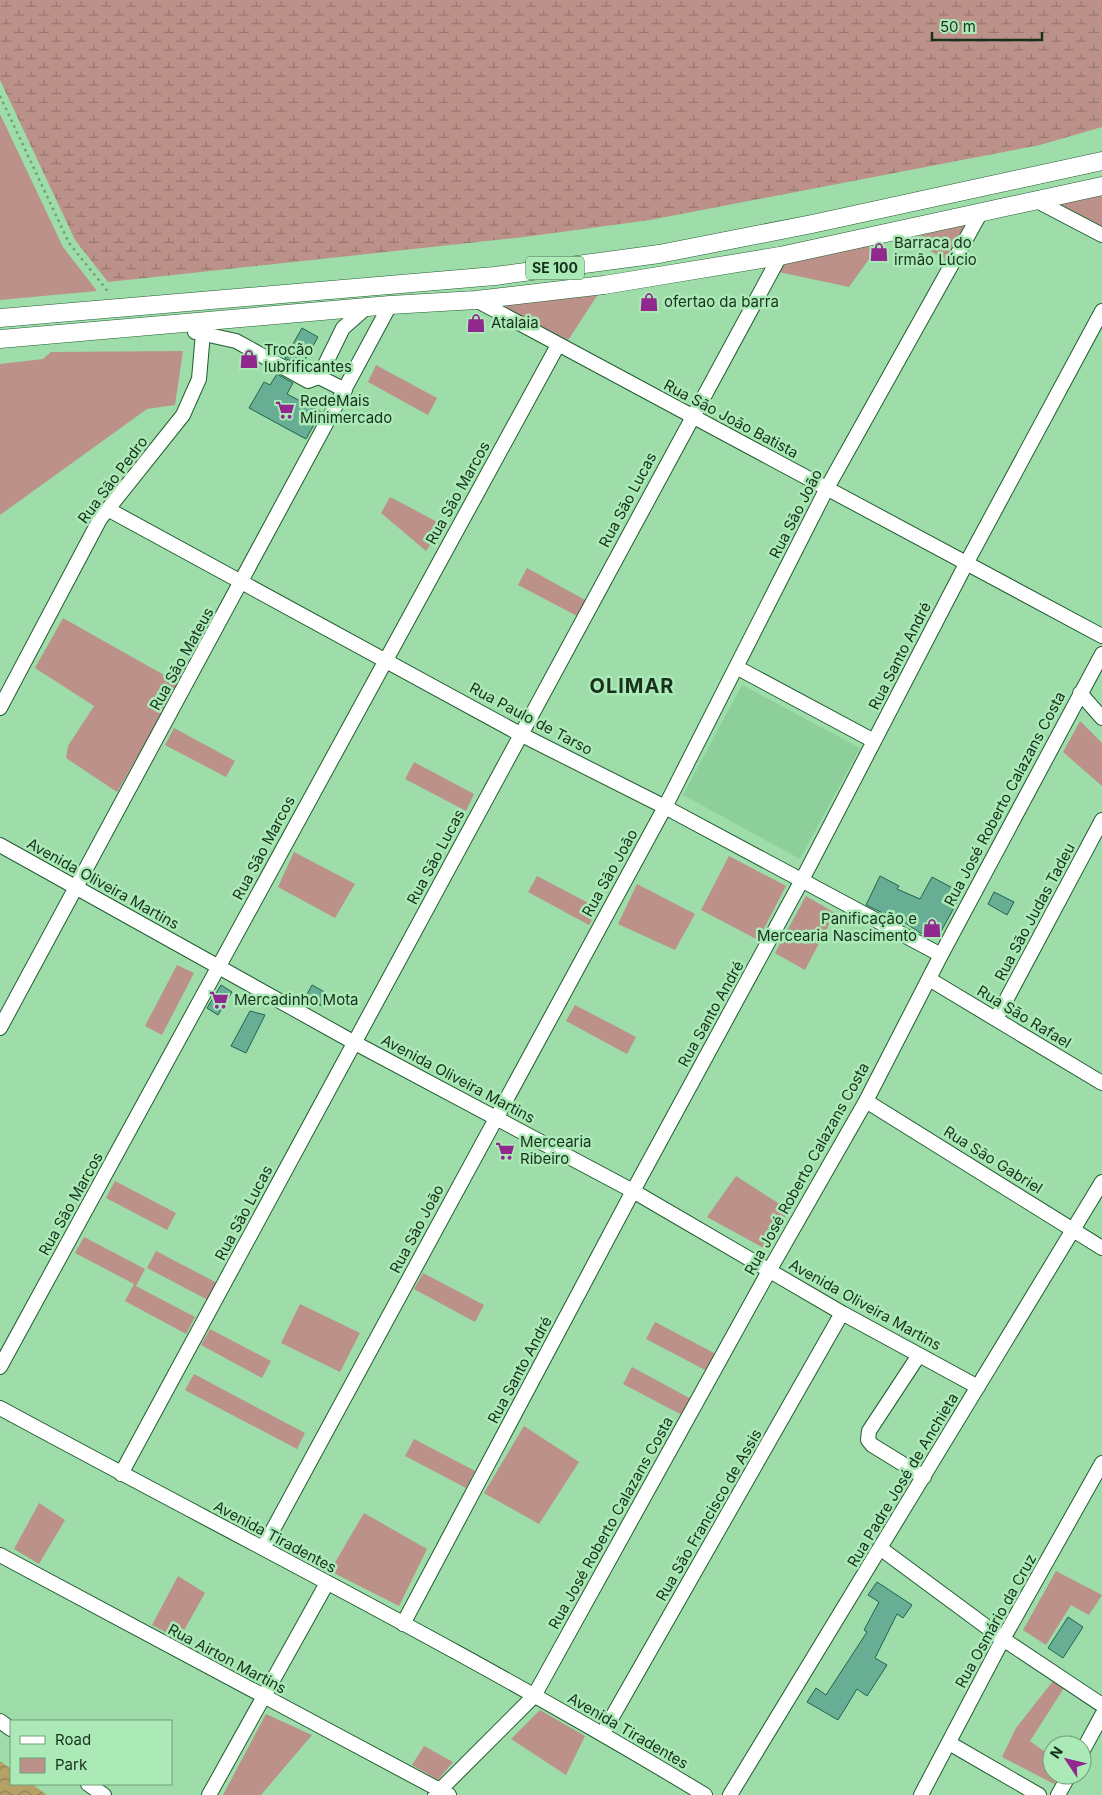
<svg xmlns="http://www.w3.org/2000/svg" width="1102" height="1795" font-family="Inter,sans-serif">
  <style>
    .built { fill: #8ccf9a }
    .green { fill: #bc9189 }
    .wetland { fill: url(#wetland-marsh) }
    .water { fill: url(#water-waves) }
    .building { fill: #67ae95; stroke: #216450 }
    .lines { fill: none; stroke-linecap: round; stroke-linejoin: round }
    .minor-casing { stroke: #215d31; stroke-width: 16 }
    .major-casing { stroke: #215d31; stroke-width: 19 }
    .path { stroke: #70a279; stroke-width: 2.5; stroke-dasharray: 2.5 4; stroke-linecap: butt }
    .minor { stroke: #fff; stroke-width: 14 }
    .major { stroke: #fff; stroke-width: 18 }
    .labels { text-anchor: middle; stroke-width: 5; stroke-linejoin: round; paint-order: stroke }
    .shield { fill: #abe9b6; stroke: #44684b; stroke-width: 1 }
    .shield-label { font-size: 14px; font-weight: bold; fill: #18311d }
    .poi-label { font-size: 15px; fill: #18311d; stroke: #abe9b6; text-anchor: start }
    .street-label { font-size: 15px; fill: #18311d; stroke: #abe9b6 }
    .district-label { font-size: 20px; font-weight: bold; letter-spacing: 1px; fill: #18311d; stroke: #abe9b6 }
  </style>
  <defs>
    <pattern id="wetland-marsh" width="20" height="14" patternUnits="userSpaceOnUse" patternTransform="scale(1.25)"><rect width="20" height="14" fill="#bc9189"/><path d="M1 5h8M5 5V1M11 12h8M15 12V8" fill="none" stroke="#98776f"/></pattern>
    <pattern id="water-waves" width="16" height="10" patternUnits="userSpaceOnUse" patternTransform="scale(1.25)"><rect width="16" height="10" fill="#b5a066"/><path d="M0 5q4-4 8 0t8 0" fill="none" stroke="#928353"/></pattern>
  </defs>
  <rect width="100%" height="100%" fill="#9edca9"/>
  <path class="built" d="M742,685L860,748L800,859L683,795Z"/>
  <path class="green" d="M0,114L63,247L97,291L0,300Z
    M1102,187V233L1050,198Z
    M969,221L948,261L910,239Z
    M868,244L872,255L849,287L779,272L788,261Z
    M604,285L563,348L476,300Z
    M183,351L175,405L147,409L0,515V364L43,359L51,352Z
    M376,365L437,398L428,415L368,382Z
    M390,497L443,525L426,551L381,513Z
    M527,568L587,601L579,617L518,585Z
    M63,618L180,684L117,792L66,758L68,746L94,706L35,668Z
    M1080,721L1102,743V786L1063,752Z
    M174,728L235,761L226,777L165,745Z
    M414,762L474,794L466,811L405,779Z
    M294,852L355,884L335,918L278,887Z
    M729,856L786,886L758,940L701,910Z
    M537,876L598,908L589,925L528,892Z
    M637,884L695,914L675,950L618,924Z
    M806,896L835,913L805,970L775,953Z
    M177,965L194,973L162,1035L145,1026Z
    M575,1005L636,1037L627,1054L566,1021Z
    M736,1176L789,1210L767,1250L707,1217Z
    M115,1181L176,1213L167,1230L106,1198Z
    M84,1237L145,1269L136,1286L195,1317L186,1334L125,1301L134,1284L75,1253Z
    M156,1251L217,1283L208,1300L147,1268Z
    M423,1273L484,1305L475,1322L414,1289Z
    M300,1304L360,1333L340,1372L281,1343Z
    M655,1322L716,1354L707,1371L646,1339Z
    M210,1329L271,1361L262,1378L201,1345Z
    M632,1367L693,1400L684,1416L623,1384Z
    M194,1374L305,1433L297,1449L185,1390Z
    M524,1426L579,1462L539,1524L484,1493Z
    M414,1439L475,1471L466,1488L405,1456Z
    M39,1503L65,1520L39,1564L14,1549Z
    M364,1513L427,1549L399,1606L330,1571Z
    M1056,1571L1102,1595L1089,1615L1071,1605L1046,1645L1023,1630Z
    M178,1576L205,1593L179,1639L152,1625Z
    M1053,1681L1064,1688L1030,1741L1052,1757V1775H1060L1054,1784L1002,1757L1016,1728Z
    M540,1710L585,1736L566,1775L511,1739Z
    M266,1714L312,1735L261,1795H223Z
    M424,1746L453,1762L438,1780L412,1765Z"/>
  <path class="wetland" d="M0,0H1102V127L1040,145L650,220L524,237L108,282L75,240L0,80Z"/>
  <path class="water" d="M0,1761L11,1769V1784H32L47,1795H0Z"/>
  <path class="building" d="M302,328L318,337L301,367L285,358Z
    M277,374L293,383L287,394L321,412L306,439L249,408L264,382L270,385Z
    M880,876L899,886L897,889L920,899L932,877L962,893L938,937L928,938L887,911L885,914L866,905Z
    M994,892L1014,902L1007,915L988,904Z
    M221,985L232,992L218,1015L207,1008Z
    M312,985L328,994L322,1006L305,998Z
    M250,1011L265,1015L246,1053L231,1046Z
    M877,1582L912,1605L903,1618L897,1614L875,1658L887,1665L867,1696L857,1689L838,1720L807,1702L816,1688L826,1695L867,1632L864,1630L879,1602L868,1595Z
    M1068,1617L1083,1627L1063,1658L1048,1648Z"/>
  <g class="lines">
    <g class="minor-casing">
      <path id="minor" d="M1037,201L1102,235
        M476,300L1102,636
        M195,332L236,341L308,381L319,377L345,390
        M319,377L343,328L367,307
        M110,507L113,512L520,734L665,807L941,955
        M736,667L874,741
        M1080,693L1102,718
        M0,708L100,519L183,415L199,379L204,321
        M0,845L355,1043L633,1191L842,1313L978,1387
        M929,979L1102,1083
        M996,1019L1102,820
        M0,1028L390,305
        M866,1101L1102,1248
        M919,1355L869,1431L868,1440L872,1445L924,1477
        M0,1367L558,345
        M0,1408C236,1536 476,1656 705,1795
        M121,1474L780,256
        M263,1548L665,807L827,488L981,212
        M880,1548L1003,1639L1102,1705
        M0,1555L449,1795
        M403,1624L633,1191L802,880L967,562L1102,311
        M0,1721L11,1729
        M603,1733L842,1313
        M949,1743L1039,1795
        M1082,1752L1102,1715
        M88,1784L104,1795
        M209,1795L327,1583
        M435,1795L534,1696L769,1271L866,1101L941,955L1102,654
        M730,1795L1102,1182
        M921,1795L1003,1639L1102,1463
        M1058,1795L1069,1775"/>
    </g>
    <g class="major-casing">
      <path id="major" d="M0,318L495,276L659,254L812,224L1102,161
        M0,339L390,305L476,300L604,285L780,256L1102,186"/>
    </g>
    <path class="path" d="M0,96L69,243L110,294"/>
    <use href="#minor" class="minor"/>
    <use href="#major" class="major"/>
  </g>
  <defs>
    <g id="shop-bare" transform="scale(1.5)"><path d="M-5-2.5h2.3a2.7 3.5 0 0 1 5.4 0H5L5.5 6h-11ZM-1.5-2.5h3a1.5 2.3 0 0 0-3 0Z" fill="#91288d" stroke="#abe9b6" stroke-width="2.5" paint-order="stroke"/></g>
    <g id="supermarket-bare" transform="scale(1.5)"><path d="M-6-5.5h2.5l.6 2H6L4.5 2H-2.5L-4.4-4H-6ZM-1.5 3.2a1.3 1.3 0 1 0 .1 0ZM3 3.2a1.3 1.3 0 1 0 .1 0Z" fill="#91288d" stroke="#abe9b6" stroke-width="2.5" paint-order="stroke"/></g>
  </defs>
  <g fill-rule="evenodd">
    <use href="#shop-bare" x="879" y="252"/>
    <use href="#shop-bare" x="649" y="302"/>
    <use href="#shop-bare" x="476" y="323"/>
    <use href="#shop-bare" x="249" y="359"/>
    <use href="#supermarket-bare" x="285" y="410"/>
    <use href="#shop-bare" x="932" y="928"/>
    <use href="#supermarket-bare" x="219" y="1000"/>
    <use href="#supermarket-bare" x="505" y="1151"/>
  </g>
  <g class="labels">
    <rect class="shield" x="526" y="256.5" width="58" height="23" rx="4"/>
    <g class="shield-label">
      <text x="555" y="273">SE 100</text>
    </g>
    <g class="poi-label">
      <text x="894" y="248">Barraca do<tspan x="894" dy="17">irmão Lúcio</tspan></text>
      <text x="664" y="307">ofertao da barra</text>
      <text x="491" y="328">Atalaia</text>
      <text x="264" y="355">Trocão<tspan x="264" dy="17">lubrificantes</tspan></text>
      <text x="300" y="406">RedeMais<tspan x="300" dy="17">Minimercado</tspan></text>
      <text x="917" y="924" text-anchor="end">Panificação e<tspan x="917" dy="17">Mercearia Nascimento</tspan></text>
      <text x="234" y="1005">Mercadinho Mota</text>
      <text x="520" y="1147">Mercearia<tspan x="520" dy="17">Ribeiro</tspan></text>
    </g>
    <g class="street-label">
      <text transform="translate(731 419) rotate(28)" y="5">Rua São João Batista</text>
      <text transform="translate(113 480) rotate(-53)" y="5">Rua São Pedro</text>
      <text transform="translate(458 493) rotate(-61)" y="5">Rua São Marcos</text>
      <text transform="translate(628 500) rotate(-62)" y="5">Rua São Lucas</text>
      <text transform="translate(796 514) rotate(-63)" y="5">Rua São João</text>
      <text transform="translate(900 656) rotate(-63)" y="5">Rua Santo André</text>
      <text transform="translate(182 659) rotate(-61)" y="5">Rua São Mateus</text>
      <text transform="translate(531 719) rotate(28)" y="5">Rua Paulo de Tarso</text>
      <text transform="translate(1005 799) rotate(-62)" y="5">Rua José Roberto Calazans Costa</text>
      <text transform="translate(264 848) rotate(-62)" y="5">Rua São Marcos</text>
      <text transform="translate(436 857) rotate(-62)" y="5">Rua São Lucas</text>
      <text transform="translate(610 873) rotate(-61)" y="5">Rua São João</text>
      <text transform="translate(103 884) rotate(29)" y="5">Avenida Oliveira Martins</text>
      <text transform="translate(1035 912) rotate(-62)" y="5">Rua São Judas Tadeu</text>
      <text transform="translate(711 1014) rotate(-61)" y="5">Rua Santo André</text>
      <text transform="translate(1024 1017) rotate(31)" y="5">Rua São Rafael</text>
      <text transform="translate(458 1079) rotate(28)" y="5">Avenida Oliveira Martins</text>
      <text transform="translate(993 1160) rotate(32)" y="5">Rua São Gabriel</text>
      <text transform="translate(807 1169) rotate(-61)" y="5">Rua José Roberto Calazans Costa</text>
      <text transform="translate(71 1204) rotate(-61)" y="5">Rua São Marcos</text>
      <text transform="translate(244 1213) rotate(-62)" y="5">Rua São Lucas</text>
      <text transform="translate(417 1229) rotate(-62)" y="5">Rua São João</text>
      <text transform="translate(865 1305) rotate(29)" y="5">Avenida Oliveira Martins</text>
      <text transform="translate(520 1370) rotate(-62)" y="5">Rua Santo André</text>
      <text transform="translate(903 1480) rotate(-59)" y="5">Rua Padre José de Anchieta</text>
      <text transform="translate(709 1515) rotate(-60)" y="5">Rua São Francisco de Assis</text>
      <text transform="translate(611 1523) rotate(-61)" y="5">Rua José Roberto Calazans Costa</text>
      <text transform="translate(275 1537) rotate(28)" y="5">Avenida Tiradentes</text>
      <text transform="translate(996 1621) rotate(-61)" y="5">Rua Osmário da Cruz</text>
      <text transform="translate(227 1659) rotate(28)" y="5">Rua Airton Martins</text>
      <text transform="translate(628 1731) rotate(30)" y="5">Avenida Tiradentes</text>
    </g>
    <g class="district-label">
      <text x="632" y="693">OLIMAR</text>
    </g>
  </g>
  <rect x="10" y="1720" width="162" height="65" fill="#abe9b6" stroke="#709f79"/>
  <rect x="20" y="1736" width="25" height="8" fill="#ffffff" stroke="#709f79"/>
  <text x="55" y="1745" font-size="15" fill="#18311d">Road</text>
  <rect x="20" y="1758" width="25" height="15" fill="#bc9189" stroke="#709f79"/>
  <text x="55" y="1770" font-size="15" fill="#18311d">Park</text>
  <g transform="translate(1067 1760) rotate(305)"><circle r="24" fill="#abe9b6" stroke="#709f79"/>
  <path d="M0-4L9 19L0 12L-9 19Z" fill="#91288d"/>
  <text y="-8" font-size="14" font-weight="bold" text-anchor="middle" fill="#18311d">N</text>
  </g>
  <path d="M932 32v8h110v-8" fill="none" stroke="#18311d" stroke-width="2.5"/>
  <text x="940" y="32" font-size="15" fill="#18311d" stroke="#abe9b6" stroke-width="4" paint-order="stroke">50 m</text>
</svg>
